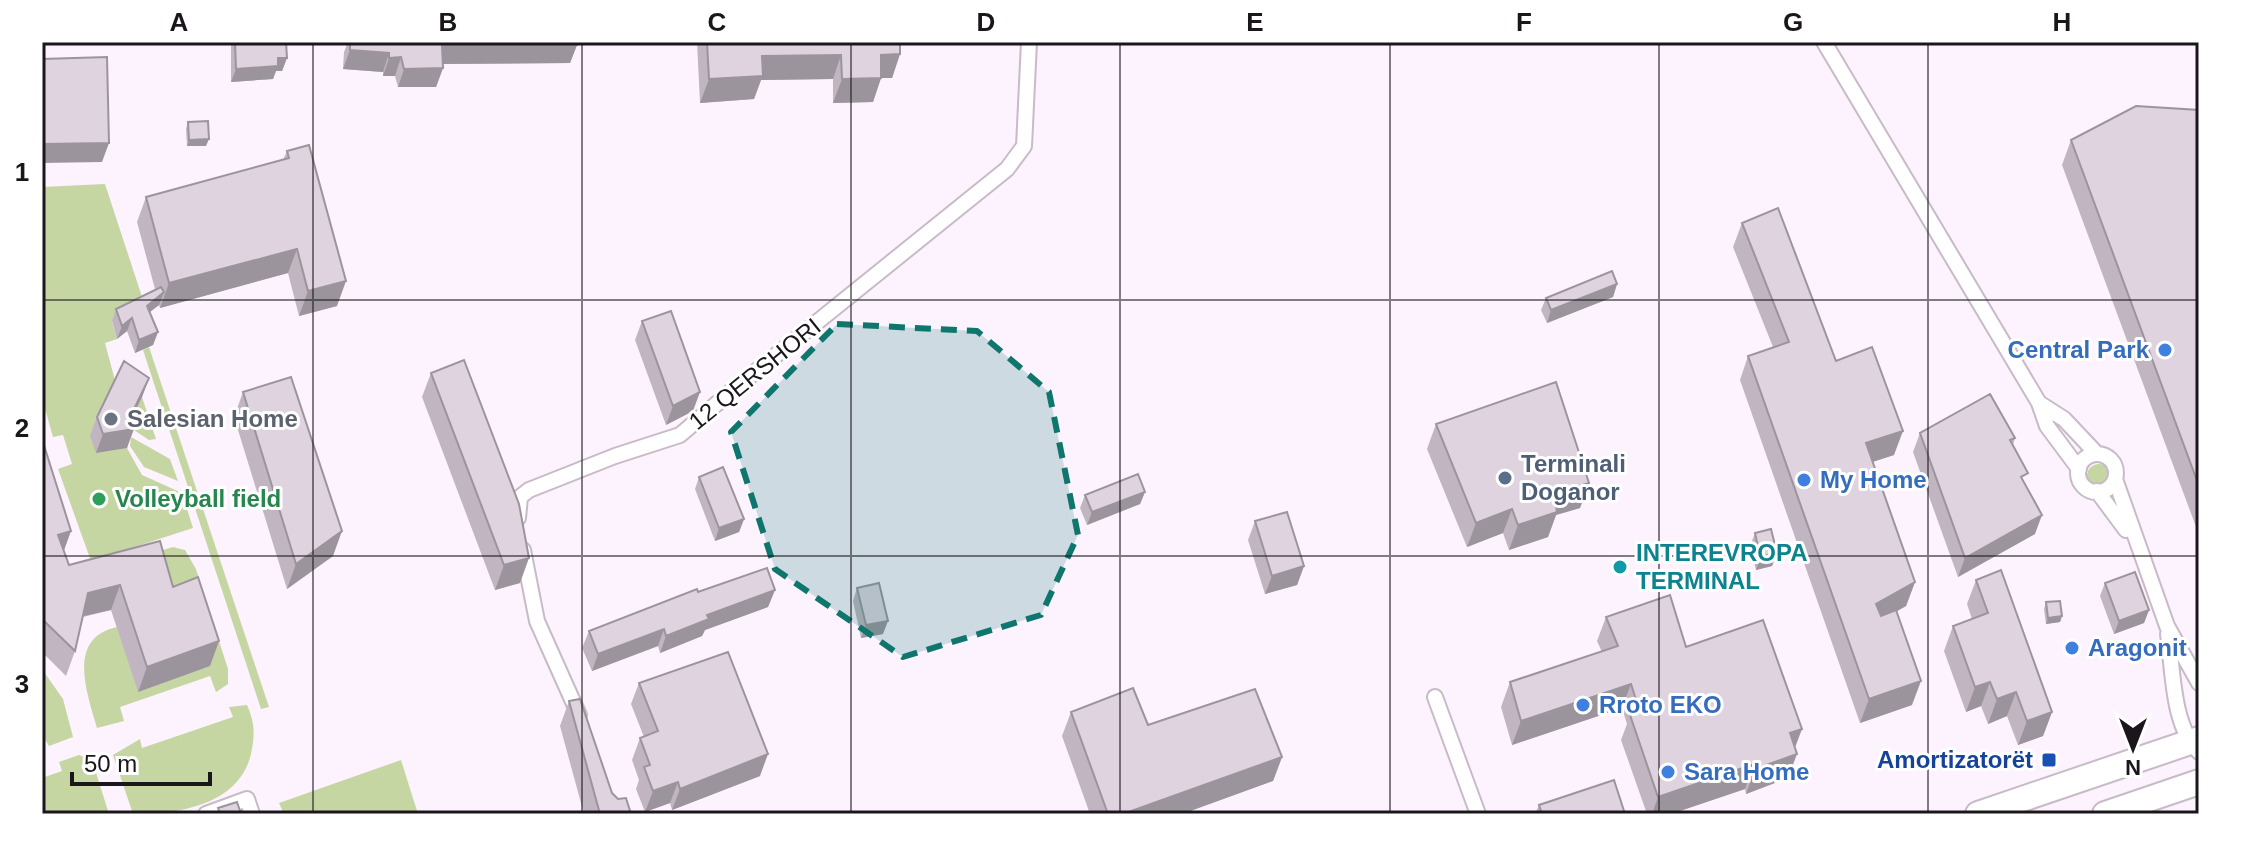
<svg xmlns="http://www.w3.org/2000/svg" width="2241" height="856" font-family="Helvetica,sans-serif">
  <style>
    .green { fill: #c5d6a3 }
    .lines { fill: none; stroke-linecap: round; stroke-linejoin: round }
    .minor-casing { stroke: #c7bbc8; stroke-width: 18 }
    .trunk-casing { stroke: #c7bbc8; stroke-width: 28 }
    .minor { stroke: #fff; stroke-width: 14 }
    .trunk { stroke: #fff; stroke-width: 24 }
    .wall { fill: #c0b5c1 }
    .shaded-wall { fill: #9c949d }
    .building { fill: #dfd3e0; stroke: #9c949d; stroke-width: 2 }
    .marked { fill: #0f766e; fill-opacity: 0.2; stroke: #0f766e; stroke-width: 6; stroke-dasharray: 16 10; stroke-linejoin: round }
    .grid { fill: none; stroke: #1b161b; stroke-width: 2; stroke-opacity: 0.55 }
    .shop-dot { fill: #3f7fe0; stroke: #fff; stroke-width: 3 }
    .worship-dot { fill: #6b7280; stroke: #fff; stroke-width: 3 }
    .service-dot { fill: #5c6f8a; stroke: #fff; stroke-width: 3 }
    .leisure-dot { fill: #2e9e5b; stroke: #fff; stroke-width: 3 }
    .culture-dot { fill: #0f9aa8; stroke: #fff; stroke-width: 3 }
    .transit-dot { fill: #1a4fb4; stroke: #fff; stroke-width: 3 }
    .labels { text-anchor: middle; stroke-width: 6; stroke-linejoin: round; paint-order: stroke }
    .shop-label { font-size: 24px; font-weight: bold; fill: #366cbe; stroke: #fff; text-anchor: start }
    .street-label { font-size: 24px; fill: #1b161b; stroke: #fff }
    .worship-label { font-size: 24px; font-weight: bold; fill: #5b616d; stroke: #fff; text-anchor: start }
    .service-label { font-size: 24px; font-weight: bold; fill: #4e5e75; stroke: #fff; text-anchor: start }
    .leisure-label { font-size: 24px; font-weight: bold; fill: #27864d; stroke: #fff; text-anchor: start }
    .culture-label { font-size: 24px; font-weight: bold; fill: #0d838f; stroke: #fff; text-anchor: start }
    .transit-label { font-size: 24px; font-weight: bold; fill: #164399; stroke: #fff; text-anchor: end }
    .neatline { fill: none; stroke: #1b161b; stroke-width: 3 }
    .grid-label { font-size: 26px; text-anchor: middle; font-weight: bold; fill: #1b161b }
  </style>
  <rect width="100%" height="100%" fill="#fdf3fe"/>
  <path class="green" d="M105,184L146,309L112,322L117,339L105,343L116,384L96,453L127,448L142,475L182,493L193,528L91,561L58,469L72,464L63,435L53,437L42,398V187Z
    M149,347L269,707L261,709L143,350Z
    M142,397L156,439L149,440L128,426Z
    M131,437L170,459L178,481L144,467L130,446Z
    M2087 476a12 12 0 1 1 24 0a12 12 0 1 1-24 0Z
    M173,547L185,550L196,569L228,669V684L216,692L210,676L120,707L124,721L97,728C87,693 66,638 117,627L138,691L210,666L75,576Z
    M42,669L63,699L73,737L49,746L42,734Z
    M247,705C255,723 255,735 251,754C239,805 179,814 133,814L113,755L140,739L142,748L233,717L229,707Z
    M79,755L92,760L109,814H42V778L62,771L59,762Z
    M401,760L418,814H284L279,803Z"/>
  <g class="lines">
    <g class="minor-casing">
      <path id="minor" d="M1824,42L2039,403L2047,426L2079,469
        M2039,403L2064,419L2097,454
        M2078 473a19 19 0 1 1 38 0a19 19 0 1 1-38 0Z
        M2115,479L2167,626L2199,683
        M2097,491L2126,530
        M518,518L520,497L529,490L615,456L680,435L734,389L1007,169L1024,146L1029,42
        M523,550L537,621L579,715
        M2168,634C2173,670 2172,726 2199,752
        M1435,697L1478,814
        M206,814L247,799L252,814"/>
    </g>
    <g class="trunk-casing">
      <path id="trunk" d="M1978,814L2199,739
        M2105,814L2199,782"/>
    </g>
    <use href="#minor" class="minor"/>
    <use href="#trunk" class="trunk"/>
  </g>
  <path class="wall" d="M198,42H286L287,58L282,71H276L273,79L231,82V42Z
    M348,42H577V45L570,63L442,64L443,68L436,87H398L395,76H383V72L343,69L344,52Z
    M697,42H900V54L892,78H881L873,102L833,103V79L761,80L754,99L700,103Z
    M2199,110V535L2062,165L2071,140Z
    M188,122L206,146H187L186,129Z
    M287,151L337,306L299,316L288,273L160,308L159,305L150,312L158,332L153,345L135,353L127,331L117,339L112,321L116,309L155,289L137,222L146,197L283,160Z
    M1742,223L1836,361L1894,455L1872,462L1915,582L1906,606L1897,611L1912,705L1860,723L1740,380L1748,356L1773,347L1733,247Z
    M1617,284L1613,297L1547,323L1541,310L1546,298Z
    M642,321L693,411L666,425L635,340Z
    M431,373L520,583L495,590L422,397Z
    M149,378L142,397L135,413L127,448L96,453L90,436L97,417Z
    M243,392L333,556L287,589L234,417Z
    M1436,424L1589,483L1580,508L1556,515L1548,537L1509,550L1503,533L1467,547L1427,449Z
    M1920,433L2015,438L2013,445L2024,483L2035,534L1958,577L1913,452Z
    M42,439L64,551L69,565L173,587L219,641L210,666L138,692L111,610L83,617L75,651L66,676L42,652Z
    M699,477L744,519L739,532L715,541L695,489Z
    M1145,492L1140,504L1087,525L1080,508L1085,495Z
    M1255,521L1304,566L1297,585L1265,594L1248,540Z
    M1755,533L1777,553L1772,566L1756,570L1750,546Z
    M1976,580L2052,712L2043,736L2018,745L2007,716L1988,724L1981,706L1966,712L1944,651L1953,626L1972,619L1967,604Z
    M2105,583L2149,610L2144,623L2114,634L2100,596Z
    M857,588L883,634L861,638L853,601Z
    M775,590L768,607L705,630L702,636L660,653L658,646L592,671L582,648L589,631L698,592Z
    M2046,602L2062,616L2060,622L2046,624L2044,609Z
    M1606,617L1686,647L1795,748L1788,778L1746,794L1745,789L1671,814H1647L1621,740L1627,724L1622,708L1512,745L1501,707L1510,682L1602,652L1597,641Z
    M639,683L760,776L672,810L670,803L645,812L636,789L639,780L632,760L640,738L644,737L631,704Z
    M569,701L612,793L631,814H584L560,726Z
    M1071,712L1148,725L1282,757L1273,781L1182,814H1090L1062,736Z
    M1539,805L1625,814H1535Z"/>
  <path class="shaded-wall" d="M577,45L570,63L436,64L442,46Z
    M350,50L389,53L383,72L343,69Z
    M900,54L892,78H872L881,55Z
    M841,55L833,79L761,80L754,99L700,103L709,79L762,56Z
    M401,57L395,76H383L389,58Z
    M278,58H287L282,71H276L273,79L231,82L236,69Z
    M443,68L436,87H398L404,69Z
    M881,78L873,102L833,103L842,79Z
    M209,139L206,146H187L189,140Z
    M109,143L102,162L42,163V144Z
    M297,249L288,273L160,308L169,283Z
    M346,281L337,306L299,316L308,291Z
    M1617,284L1613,297L1547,323L1551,310Z
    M164,292L159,305L142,318L147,306Z
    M132,318L127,331L117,339L122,326Z
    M158,332L153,345L135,353L139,340Z
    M149,378L142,397L128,426L135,407Z
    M700,392L693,411L666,425L673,406Z
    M134,429L127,448L96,453L103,434Z
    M1903,431L1894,455L1857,467L1866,443Z
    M1589,483L1580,508L1556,515L1548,537L1509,550L1518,525L1554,494Z
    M1145,492L1140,504L1087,525L1092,512Z
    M1512,509L1503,533L1467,547L1476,523Z
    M2042,515L2035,534L1958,577L1965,558Z
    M744,519L739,532L715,541L719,528Z
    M71,531L62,556L58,535Z
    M342,531L333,556L287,589L296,564Z
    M1777,553L1772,566L1756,570L1760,557Z
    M529,558L520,583L495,590L504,565Z
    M1304,566L1297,585L1265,594L1272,576Z
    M1915,582L1906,606L1867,628L1876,604Z
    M120,585L111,610L79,617L88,593Z
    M775,590L768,607L705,630L702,636L660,653L666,636L707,615Z
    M2149,610L2144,623L2114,634L2119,621Z
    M2062,616L2060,622L2046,624L2048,618Z
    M888,621L883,634L861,638L866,625Z
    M664,629L658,646L592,671L598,654Z
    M219,641L210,666L138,692L147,667Z
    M1921,681L1912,705L1860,723L1869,699Z
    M1990,682L1981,706L1966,712L1975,687Z
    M1631,684L1622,708L1512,745L1521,721Z
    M2016,692L2007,716L1988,724L1997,699Z
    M2052,712L2043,736L2018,745L2027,721Z
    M1802,729L1793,753L1790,733Z
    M768,754L760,776L672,810L680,789Z
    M1797,754L1788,778L1746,794L1755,769Z
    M1282,757L1273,781L1182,814H1123Z
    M1754,764L1745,789L1671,814H1652L1658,797Z
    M678,782L670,803L645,812L653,791Z"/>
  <path class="building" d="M235,42H286L287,58H278V66L236,69Z
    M350,42H577V45L442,46L443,68L404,69L401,57L389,58V53L350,50Z
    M707,42H900V54L881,55V78L842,79L841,55L762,56L763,76L709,79Z
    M107,57L109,143L42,144V59Z
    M2136,106L2199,110V486L2071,140Z
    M208,121L209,139L189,140L188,122Z
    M309,145L346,281L308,291L297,249L169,283L146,197L289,158L287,151Z
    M1778,208L1836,361L1872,347L1903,431L1866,443L1915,582L1876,604L1881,616L1896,610L1921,681L1869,699L1748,356L1789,342L1742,223Z
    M1612,271L1617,284L1551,310L1546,298Z
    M161,287L164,292L147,306L158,332L139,340L132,318L122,326L116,309Z
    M671,311L700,392L673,406L642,321Z
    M464,360L519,504L529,558L504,565L431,373Z
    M124,361L149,378L135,407L134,429L103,434L97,417Z
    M291,377L342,531L296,564L243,392Z
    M1556,382L1589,483L1554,494L1557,512L1518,525L1512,509L1476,523L1436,424Z
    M1990,394L2015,438L2010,440L2028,473L2021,477L2042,515L1965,558L1920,433Z
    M42,439L71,531L58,535L69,565L160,541L173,587L198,577L219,641L147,667L120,585L88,593L75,651L42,619Z
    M723,467L744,519L719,528L699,477Z
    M1138,474L1145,492L1092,512L1085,495Z
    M1287,512L1304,566L1272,576L1255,521Z
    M1771,529L1777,553L1760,557L1755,533Z
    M767,568L775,590L707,615L709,619L666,636L664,629L598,654L589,631L697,589L698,592Z
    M2001,570L2052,712L2027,721L2016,692L1997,699L1990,682L1975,687L1953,626L1988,613L1976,580Z
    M2135,572L2149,610L2119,621L2105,583Z
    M879,583L888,621L866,625L857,588Z
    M1670,595L1686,647L1763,620L1802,729L1790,733L1797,754L1755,769L1754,764L1658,797L1630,715L1640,712L1631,684L1521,721L1510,682L1618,646L1606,617Z
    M2060,601L2062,616L2048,618L2046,602Z
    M728,652L768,754L680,789L678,782L653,791L644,767L650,765L640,738L658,731L639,683Z
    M1133,688L1148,725L1255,689L1282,757L1123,814H1108L1071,712Z
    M580,699L612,793L618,799L626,798L631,814H600L569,701Z
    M1614,780L1625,814H1542L1539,805Z
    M237,802L241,814H220L218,808Z"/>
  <path class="marked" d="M837,324L977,331L1049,392L1078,535L1041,615L903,657L775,569L731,432Z"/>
  <path class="grid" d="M313,42V814M582,42V814M851,42V814M1120,42V814M1390,42V814M1659,42V814M1928,42V814M42,300H2199M42,556H2199"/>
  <g class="shop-dot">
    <circle cx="2165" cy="350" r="8"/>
    <circle cx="1804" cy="480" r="8"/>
    <circle cx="2072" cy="648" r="8"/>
    <circle cx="1583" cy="705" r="8"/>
    <circle cx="1668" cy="772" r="8"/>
  </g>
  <circle class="worship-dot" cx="111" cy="419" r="8"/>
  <circle class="service-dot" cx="1505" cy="478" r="8"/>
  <circle class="leisure-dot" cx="99" cy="499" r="8"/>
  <circle class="culture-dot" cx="1620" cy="567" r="8"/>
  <rect class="transit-dot" x="2041" y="752" width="16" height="16" rx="4"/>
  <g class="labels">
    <g class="shop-label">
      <text x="2149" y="358" text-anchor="end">Central Park</text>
      <text x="1820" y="488">My Home</text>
      <text x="2088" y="656">Aragonit</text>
      <text x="1599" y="713">Rroto EKO</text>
      <text x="1684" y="780">Sara Home</text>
    </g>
    <g class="street-label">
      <text transform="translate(755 374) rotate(-39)" y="8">12 QERSHORI</text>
    </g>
    <g class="worship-label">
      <text x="127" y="427">Salesian Home</text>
    </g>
    <g class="service-label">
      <text x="1521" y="472">Terminali<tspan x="1521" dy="28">Doganor</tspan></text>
    </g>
    <g class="leisure-label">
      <text x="115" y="507">Volleyball field</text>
    </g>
    <g class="culture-label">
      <text x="1636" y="561">INTEREVROPA<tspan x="1636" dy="28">TERMINAL</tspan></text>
    </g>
    <g class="transit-label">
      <text x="2033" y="768">Amortizatorët</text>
    </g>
  </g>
  <rect width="2241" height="856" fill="none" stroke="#ffffff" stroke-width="88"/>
  <g transform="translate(2133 748) rotate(180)" stroke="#ffffff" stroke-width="6" paint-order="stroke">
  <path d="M0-6L14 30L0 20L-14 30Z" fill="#1b161b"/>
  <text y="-12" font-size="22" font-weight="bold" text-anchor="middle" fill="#1b161b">N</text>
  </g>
  <path d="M72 772v12h138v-12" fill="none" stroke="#1b161b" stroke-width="4"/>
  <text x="84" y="772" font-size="24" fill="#1b161b" stroke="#ffffff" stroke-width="6" paint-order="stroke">50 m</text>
  <rect x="44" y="44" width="2153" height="768" class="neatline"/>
  <g class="grid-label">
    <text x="179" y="31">A</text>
    <text x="448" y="31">B</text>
    <text x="717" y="31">C</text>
    <text x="986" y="31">D</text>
    <text x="1255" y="31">E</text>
    <text x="1524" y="31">F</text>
    <text x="1793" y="31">G</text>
    <text x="2062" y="31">H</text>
    <text x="22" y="181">1</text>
    <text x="22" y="437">2</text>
    <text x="22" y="693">3</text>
  </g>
</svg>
